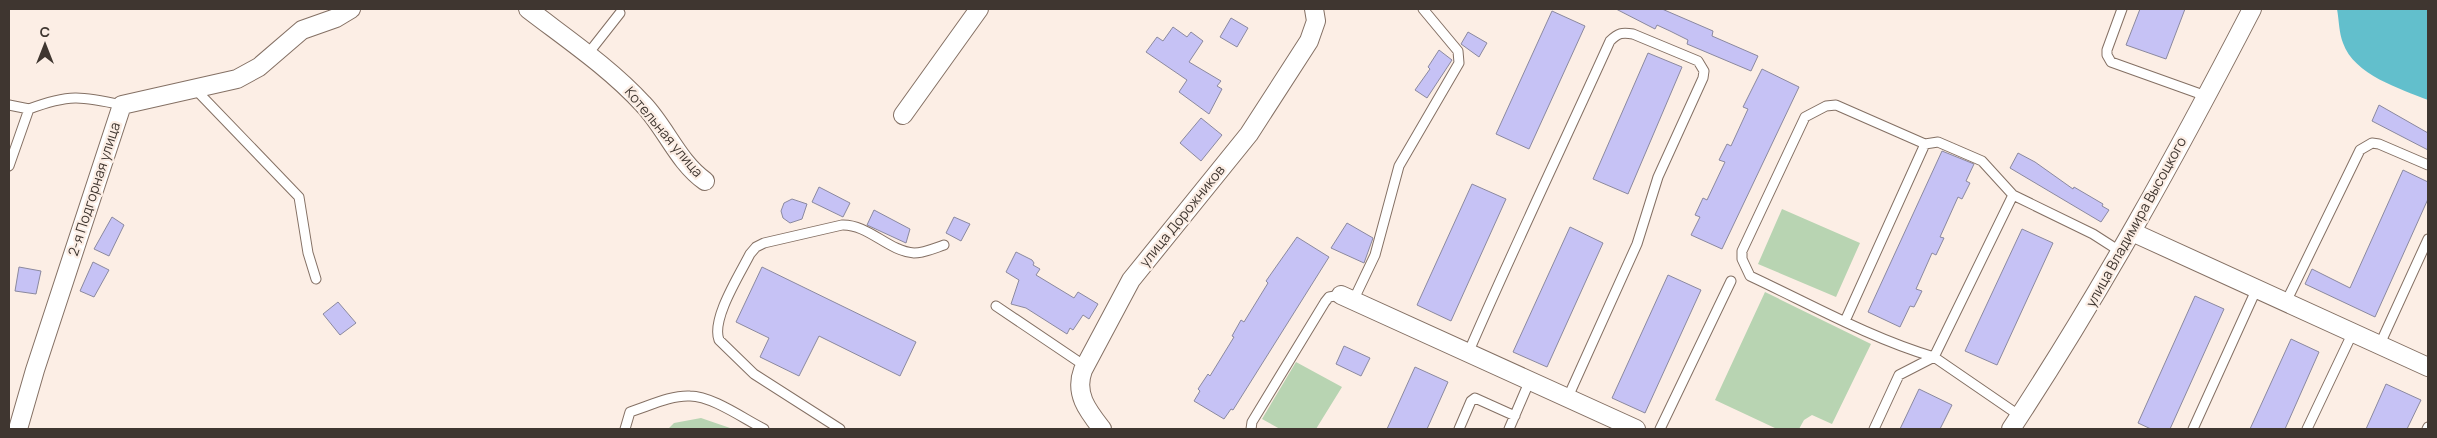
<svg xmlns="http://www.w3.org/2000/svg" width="2437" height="438" font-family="Manrope,sans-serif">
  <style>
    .green { fill: #b8d4b2 }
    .water { fill: #62bfcc }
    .building { fill: #c6c2f5; stroke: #8b899f }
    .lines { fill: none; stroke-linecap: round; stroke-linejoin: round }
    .lane-casing { stroke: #847064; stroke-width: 11 }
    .street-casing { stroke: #847064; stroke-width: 20 }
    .lane { stroke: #fff; stroke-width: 9 }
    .street { stroke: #fff; stroke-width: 18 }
    .labels { text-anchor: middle; stroke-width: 4.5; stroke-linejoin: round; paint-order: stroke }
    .street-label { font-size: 14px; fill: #3f3630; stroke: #fceee5 }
  </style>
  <rect width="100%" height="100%" fill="#fceee5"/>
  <path class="green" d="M1782,209L1860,243L1836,297L1758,264Z
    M1765,292L1871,344L1832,424L1812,415L1804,420L1799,429H1777L1715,400Z
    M1296,362L1342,387L1316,429H1280L1262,419Z
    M701,418L733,429H668L674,423Z"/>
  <path class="water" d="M2337,9H2428V100C2401,89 2354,75 2343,43C2339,33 2339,20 2337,9Z"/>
  <path class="building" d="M1616,9H1662L1713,31L1712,36L1758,56L1751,71L1687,44L1688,40L1670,31L1657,25L1655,29Z
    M2140,9H2185L2166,59L2126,45Z
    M1552,11L1585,26L1529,149L1496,134Z
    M1231,18L1248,28L1237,47L1220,37Z
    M1173,27L1187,37L1191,32L1203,41L1189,62L1221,81L1217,86L1222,89L1209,114L1179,92L1187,80L1146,52L1157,37L1163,41Z
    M1468,32L1487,43L1479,57L1461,44Z
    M1439,50L1452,60L1427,98L1415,90L1430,69L1428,67Z
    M1648,53L1682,67L1628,194L1593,179Z
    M1762,69L1799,87L1722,249L1691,235L1700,217L1695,215L1703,198L1707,200L1725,162L1719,160L1727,144L1731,146L1748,109L1743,107Z
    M2379,105L2428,133V150L2372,121Z
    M1201,118L1222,135L1201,161L1180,143Z
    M1942,151L1974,164L1966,181L1970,183L1962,199L1958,197L1940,237L1944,238L1936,255L1932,253L1916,289L1922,291L1914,307L1910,306L1900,327L1868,312Z
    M2018,153L2035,162L2073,189L2074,187L2103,204L2102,206L2109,210L2101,222L2010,168Z
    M2403,170L2428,182V199L2375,317L2305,284L2312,269L2350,288Z
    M1472,184L1506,199L1451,321L1417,305Z
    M819,187L850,203L843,217L812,202Z
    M792,199L807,204L802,219L790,223L783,218L781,211L784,203Z
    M874,210L910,229L906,243L867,225Z
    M112,217L124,225L109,256L94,249Z
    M954,217L970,224L961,241L946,233Z
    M1347,223L1373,238L1364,263L1331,248Z
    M1570,227L1603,243L1547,367L1513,352Z
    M2022,229L2053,243L1997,365L1965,351Z
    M1297,237L1329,257L1233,410L1231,409L1224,419L1194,401L1200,391L1198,389L1208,374L1210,376L1234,337L1232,336L1241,320L1244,322L1268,283L1266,281Z
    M1016,252L1032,260L1034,263L1033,265L1040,269L1036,275L1074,298L1078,292L1098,304L1089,319L1083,315L1073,330L1070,328L1067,334L1026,308L1011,304L1019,280L1006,272Z
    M93,262L109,270L94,297L80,291Z
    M19,267L41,271L36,294L15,291Z
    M762,267L916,342L900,376L819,336L799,376L760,357L769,338L736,322Z
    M1668,275L1701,290L1645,413L1612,398Z
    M2195,296L2224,309L2170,429H2151L2138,423Z
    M338,302L356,323L340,335L323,314Z
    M2291,339L2319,352L2285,429H2250Z
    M1344,346L1370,358L1361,376L1336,364Z
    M1415,367L1448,382L1427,429H1387Z
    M2386,384L2421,400L2407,429H2366Z
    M1919,389L1952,405L1940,429H1900Z"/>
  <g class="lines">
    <g class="lane-casing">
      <path id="lane" d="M2122,9L2107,50V55L2111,62L2206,96
        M587,55L620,13
        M196,90L299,197L308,253L316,279
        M9,105L29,109
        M1925,144L1938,142L1982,161L2013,195
        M9,166L29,109C69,94 81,96 122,105
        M1354,299L1375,255L1399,166L1459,63L1458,51L1423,9
        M2286,302L2360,150L2372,143L2379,144L2428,165
        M996,306L1085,366
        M1845,321L1925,144L1836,105L1826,106L1805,117L1742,251V259L1750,276C1810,304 1870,338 1934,357L1899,375L1874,429
        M2380,344L2428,239
        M1469,351C1514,247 1563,145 1610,41C1618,33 1622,32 1633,34L1698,61L1704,71L1703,78L1658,177L1637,244L1568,397
        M2020,416L1934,357L2013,195L2093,234L2121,252
        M625,429L630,412C649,406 671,395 690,396C712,396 744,419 764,429
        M840,429L754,374L719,340C711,319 740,274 750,254L756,247L764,243L842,225C868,224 888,251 914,253C924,253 935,248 944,245
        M1251,429L1252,422L1325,302L1329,297L1341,295
        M1459,429L1471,401L1475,398L1515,416
        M1509,429L1530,380
        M1660,429L1731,281
        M2193,429L2257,288
        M2307,429L2353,332
        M2427,429L2428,427"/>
    </g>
    <g class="street-casing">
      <path id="street" d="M528,9C567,39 610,68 643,104C666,128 678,162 705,181
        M903,115L979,9
        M2132,232L2428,367
        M1341,295L1636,429
        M18,429L35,370L122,105L237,79L259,67L302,30L336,18L351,9
        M1102,429C1088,411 1074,394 1083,370L1131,280L1249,134L1309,41L1316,21L1314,9
        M2011,429C2100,294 2178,152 2252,9"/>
    </g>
    <use href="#lane" class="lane"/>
    <use href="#street" class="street"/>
  </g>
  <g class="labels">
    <g class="street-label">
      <text transform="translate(664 132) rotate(50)" y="5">Котельная улица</text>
      <text transform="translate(94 189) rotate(-72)" y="5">2-я Подгорная улица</text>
      <text transform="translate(1182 216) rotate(-51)" y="5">улица Дорожников</text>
      <text transform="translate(2136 222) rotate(-61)" y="5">улица Владимира Высоцкого</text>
    </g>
  </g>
  <rect width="2437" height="438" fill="none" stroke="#3f3630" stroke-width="20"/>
  <g transform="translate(45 45)" stroke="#fceee5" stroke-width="4" paint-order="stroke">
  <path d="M0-4L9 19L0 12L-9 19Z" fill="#3f3630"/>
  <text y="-8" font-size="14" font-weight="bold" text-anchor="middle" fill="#3f3630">С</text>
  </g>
</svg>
